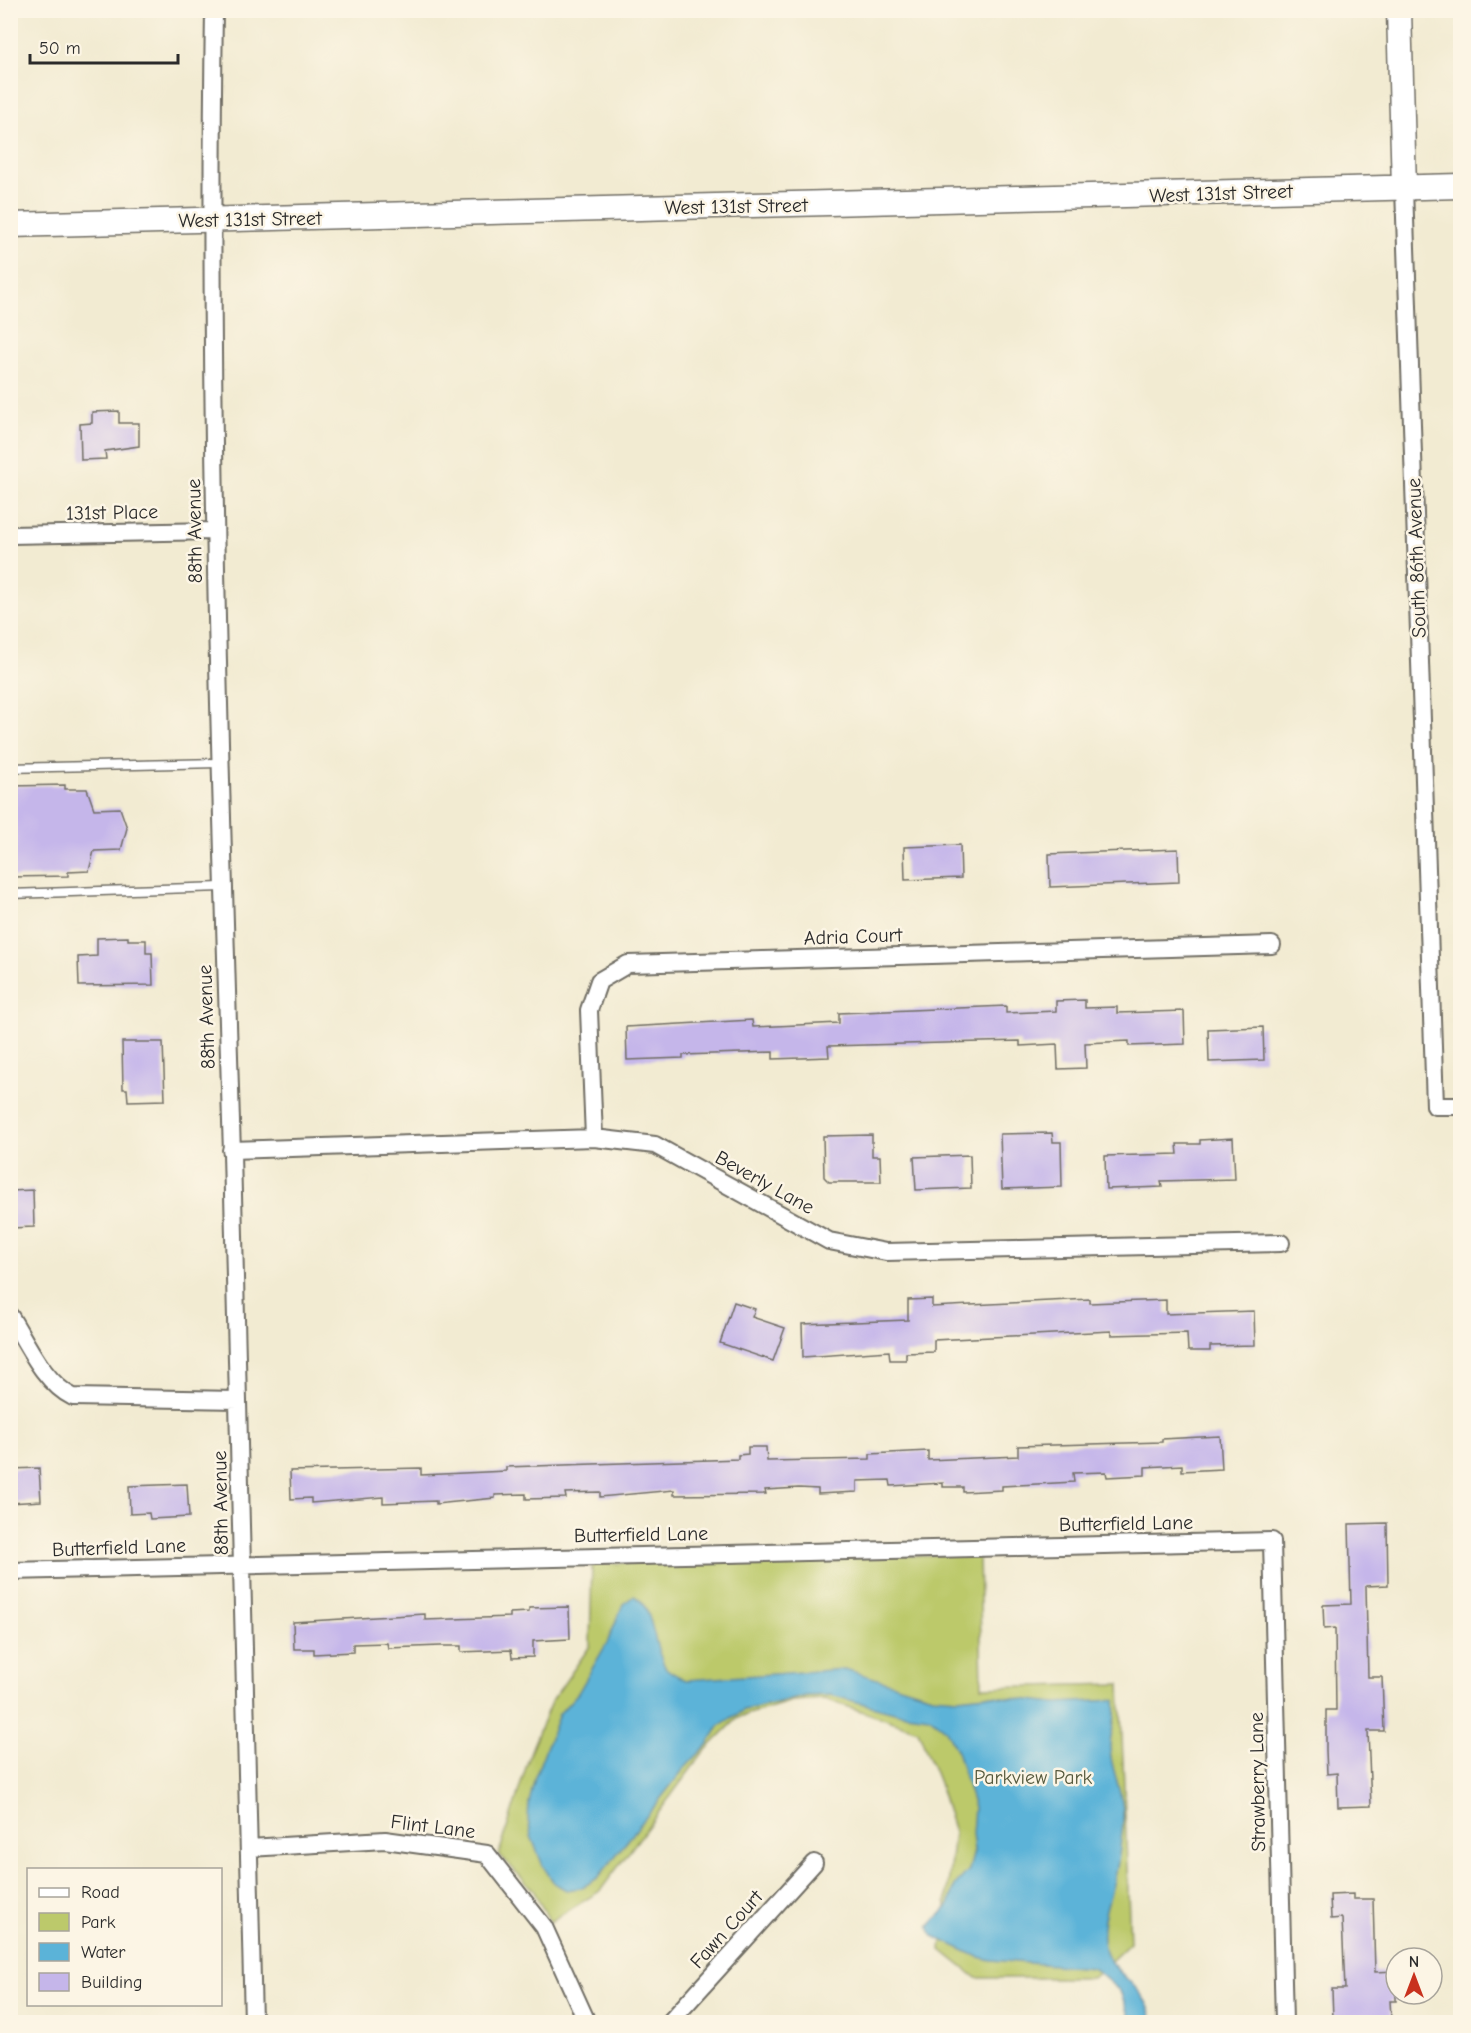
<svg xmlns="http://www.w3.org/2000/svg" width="1471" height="2033" font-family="'Comic Neue',sans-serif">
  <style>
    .green { fill: #bcc96b; stroke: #747a4b; stroke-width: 1.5 }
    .water { fill: #5bb3d8; stroke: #436f82; stroke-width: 1.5 }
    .building { fill: #c5b6ea }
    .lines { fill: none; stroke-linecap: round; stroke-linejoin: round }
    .lane-casing { stroke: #716e65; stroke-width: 11 }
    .street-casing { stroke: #716e65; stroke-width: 20 }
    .secondary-casing { stroke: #716e65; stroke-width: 27 }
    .lane { stroke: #fff; stroke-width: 8 }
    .street { stroke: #fff; stroke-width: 16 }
    .secondary { stroke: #fff; stroke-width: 24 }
    .labels { text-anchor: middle; stroke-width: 5; stroke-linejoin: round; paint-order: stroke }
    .street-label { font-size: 20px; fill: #2b2b2b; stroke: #fcf5e5 }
    .park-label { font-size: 20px; fill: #565a3e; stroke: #fcf5e5 }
  </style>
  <rect width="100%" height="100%" fill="#fcf5e5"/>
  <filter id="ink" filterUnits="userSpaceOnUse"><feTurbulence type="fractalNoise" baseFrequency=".0167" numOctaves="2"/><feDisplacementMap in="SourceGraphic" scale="12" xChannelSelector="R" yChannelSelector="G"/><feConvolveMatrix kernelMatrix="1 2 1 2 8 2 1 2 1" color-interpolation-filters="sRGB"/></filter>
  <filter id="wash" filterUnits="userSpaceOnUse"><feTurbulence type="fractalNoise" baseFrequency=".008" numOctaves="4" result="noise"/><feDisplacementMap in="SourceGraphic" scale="24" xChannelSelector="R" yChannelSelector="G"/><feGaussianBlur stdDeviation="1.35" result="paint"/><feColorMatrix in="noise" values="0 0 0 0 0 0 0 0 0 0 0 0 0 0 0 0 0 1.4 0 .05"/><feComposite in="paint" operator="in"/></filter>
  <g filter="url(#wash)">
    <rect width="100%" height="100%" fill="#f2ebd2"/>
    <path class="green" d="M979,1554L982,1687L1120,1684L1130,1943L1093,1978H976L941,1950L954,1832L939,1783L918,1730L825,1699L792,1701L739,1717L702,1754L600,1891L550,1922L533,1890L499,1854L532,1748L551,1702L590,1646L592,1564Z"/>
    <path class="water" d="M634,1596C654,1605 653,1650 666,1668C671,1673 680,1677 686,1680L845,1669L932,1696L958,1698L986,1695L1055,1703L1115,1700C1118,1716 1111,1729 1110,1745C1109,1767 1123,1790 1123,1812C1124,1828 1120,1846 1118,1862C1114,1890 1098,1919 1104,1948C1109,1972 1148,1986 1153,2022H1132L1120,1991L1093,1968L991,1960L978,1957L933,1936L929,1927L949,1905L955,1885L969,1870L974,1851L972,1833L974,1808L958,1754L946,1730L929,1717L898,1713L831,1695L806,1696L744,1710L720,1725L707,1745L683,1770L598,1878L581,1888L566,1890L554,1883L543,1866L531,1836L528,1820L529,1803L535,1777L559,1714L578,1693L608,1641L623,1604Z"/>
    <g id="blocks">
      <path class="building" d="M119,411V423H139V446L105,451L106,459L81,460L80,424L92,423V412Z
        M65,785V789H87L94,809L120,808L127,828L121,850L94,851L89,871L68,872V876L10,877V786Z
        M960,845L961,878L905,880L904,847Z
        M1178,849L1179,882L1050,887L1049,854Z
        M128,937V940H146V953H152L153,985L79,986L78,957L97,956V938Z
        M1085,1000V1008L1117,1007V1013L1184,1011L1185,1044L1129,1046V1041L1085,1043L1086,1068L1058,1069L1057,1044L1020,1046V1041L828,1046L829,1057L773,1059V1052L683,1055V1058L627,1060L626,1027L752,1020L753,1027L839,1023V1013L983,1007L1006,1006V1013L1056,1011V1001Z
        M1263,1027L1264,1060L1209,1062L1208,1029Z
        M122,1042H163L165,1100L128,1101L127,1089H123Z
        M1052,1133L1053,1142H1061L1062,1187L1002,1189L1000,1134Z
        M872,1135V1156H880L881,1182H829L824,1177L823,1136Z
        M1233,1138L1235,1179L1161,1181L1162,1187L1106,1189L1105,1156L1178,1154L1177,1144H1200V1140Z
        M970,1155L971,1188L916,1190L914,1157Z
        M33,1190L34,1227L10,1228V1191Z
        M932,1299V1307L1090,1299V1303L1166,1300V1314L1254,1311L1255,1345L1210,1346V1351H1188L1187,1333L1111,1335V1331L934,1340V1352L906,1353V1360H890L889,1351L803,1357L802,1324L908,1320V1300Z
        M734,1302L755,1309L752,1317L785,1328L773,1361L720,1343Z
        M1220,1436L1222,1469L1182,1471V1465L1145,1467V1475L1107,1477L1106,1472L1073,1473L1074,1482L1002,1486V1490L963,1492V1487H943V1483L891,1486L890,1480L857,1481V1492L818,1494V1489L799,1488L765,1490L766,1494L674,1495V1490L600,1497V1492L565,1493L566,1498L526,1499V1494L495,1495V1498L436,1504V1501L383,1503V1497L311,1503V1498L291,1499L290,1471L421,1468V1475L506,1471V1467L738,1459V1455L748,1454V1447H766L767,1461L870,1459V1454L928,1451V1460L1018,1456V1446L1162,1442V1439Z
        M39,1468L41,1501L10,1503V1469Z
        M187,1484L189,1517L150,1519L149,1513L130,1514L129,1486Z
        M1387,1523L1388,1585L1366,1586L1368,1677H1382L1384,1731H1368L1371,1806L1338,1807L1337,1773L1327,1774L1326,1750V1710H1336L1335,1628L1324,1629L1323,1605L1351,1604L1349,1524Z
        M569,1607L570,1639L533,1641V1657L512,1658L511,1650L461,1652V1646H441L388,1648L387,1643L353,1644V1652L314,1654V1649H294L293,1622L425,1614V1620L510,1617V1613L529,1612V1608Z
        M1353,1894V1899H1373L1375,1972L1396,1971V2001H1390L1391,2017L1333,2019L1332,1989H1345L1342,1918L1331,1919L1330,1895Z"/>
    </g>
  </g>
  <g filter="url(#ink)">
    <use href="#blocks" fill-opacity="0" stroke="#716e65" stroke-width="1.5"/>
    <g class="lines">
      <g class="lane-casing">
        <path id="lane" d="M10,768L218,763
          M10,894L222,887"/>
      </g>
      <g class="street-casing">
        <path id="street" d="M214,10C208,392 220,772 232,1153C240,1443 246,1733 253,2022
          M1404,188L1435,1106H1460
          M10,535L215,531
          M594,1138L589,1010L599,981L628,964L1272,945
          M231,1150L594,1138L655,1145L829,1241L886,1252L1281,1243
          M10,1316C27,1343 44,1383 73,1397L238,1400
          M10,1571L1272,1541L1284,2022
          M249,1848L385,1840L487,1854L544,1927L587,2022
          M670,2022L814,1863"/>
      </g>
      <g class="secondary-casing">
        <path id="secondary" d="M1399,10L1404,188
          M10,225L1460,186"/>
      </g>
      <use href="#lane" class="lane"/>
      <use href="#street" class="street"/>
      <use href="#secondary" class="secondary"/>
    </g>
  </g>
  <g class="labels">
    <g class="street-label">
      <text transform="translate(1221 193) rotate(-2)" y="7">West 131st Street</text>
      <text transform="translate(736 206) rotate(-1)" y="7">West 131st Street</text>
      <text transform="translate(250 219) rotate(-1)" y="7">West 131st Street</text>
      <text transform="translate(112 512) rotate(-1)" y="7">131st Place</text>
      <text transform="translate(194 531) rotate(-91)" y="7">88th Avenue</text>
      <text transform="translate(1416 558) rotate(-92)" y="7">South 86th Avenue</text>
      <text transform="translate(853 936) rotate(-2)" y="7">Adria Court</text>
      <text transform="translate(206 1017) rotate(-92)" y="7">88th Avenue</text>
      <text transform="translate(765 1182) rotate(29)" y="7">Beverly Lane</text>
      <text transform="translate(220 1503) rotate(-91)" y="7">88th Avenue</text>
      <text transform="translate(1126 1523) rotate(-1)" y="7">Butterfield Lane</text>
      <text transform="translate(641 1534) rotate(-1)" y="7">Butterfield Lane</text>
      <text transform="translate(119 1547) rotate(-2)" y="7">Butterfield Lane</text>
      <text transform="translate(1257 1782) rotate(-91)" y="7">Strawberry Lane</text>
      <text transform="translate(433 1826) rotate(7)" y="7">Flint Lane</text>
      <text transform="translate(726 1929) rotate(-48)" y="7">Fawn Court</text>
    </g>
    <g class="park-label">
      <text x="1033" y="1784">Parkview Park</text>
    </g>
  </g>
  <rect width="1471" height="2033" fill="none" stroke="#fcf5e5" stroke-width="36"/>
  <rect x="27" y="1868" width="195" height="138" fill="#fcf5e5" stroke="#a8a49b" stroke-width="1.5"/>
  <rect x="39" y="1888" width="30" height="9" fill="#ffffff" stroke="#a8a49b" stroke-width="1.5"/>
  <text x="81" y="1898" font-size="18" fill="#2b2b2b">Road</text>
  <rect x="39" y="1913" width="30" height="18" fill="#bcc96b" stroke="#a8a49b" stroke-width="1.5"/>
  <text x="81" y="1928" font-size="18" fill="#2b2b2b">Park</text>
  <rect x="39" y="1943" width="30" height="18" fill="#5bb3d8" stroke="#a8a49b" stroke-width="1.5"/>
  <text x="81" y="1958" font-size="18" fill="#2b2b2b">Water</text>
  <rect x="39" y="1973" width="30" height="18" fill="#c5b6ea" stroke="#a8a49b" stroke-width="1.5"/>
  <text x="81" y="1988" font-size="18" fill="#2b2b2b">Building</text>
  <g transform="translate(1414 1976)"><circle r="28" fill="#fcf5e5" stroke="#a8a49b" stroke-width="1.5"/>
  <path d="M0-4.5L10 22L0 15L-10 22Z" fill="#c8321e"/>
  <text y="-9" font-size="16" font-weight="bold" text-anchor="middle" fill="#2b2b2b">N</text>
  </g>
  <path d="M30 54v9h148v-9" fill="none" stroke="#2b2b2b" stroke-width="3"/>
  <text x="39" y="54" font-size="18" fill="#2b2b2b" stroke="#fcf5e5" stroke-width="4.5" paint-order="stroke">50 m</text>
</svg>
